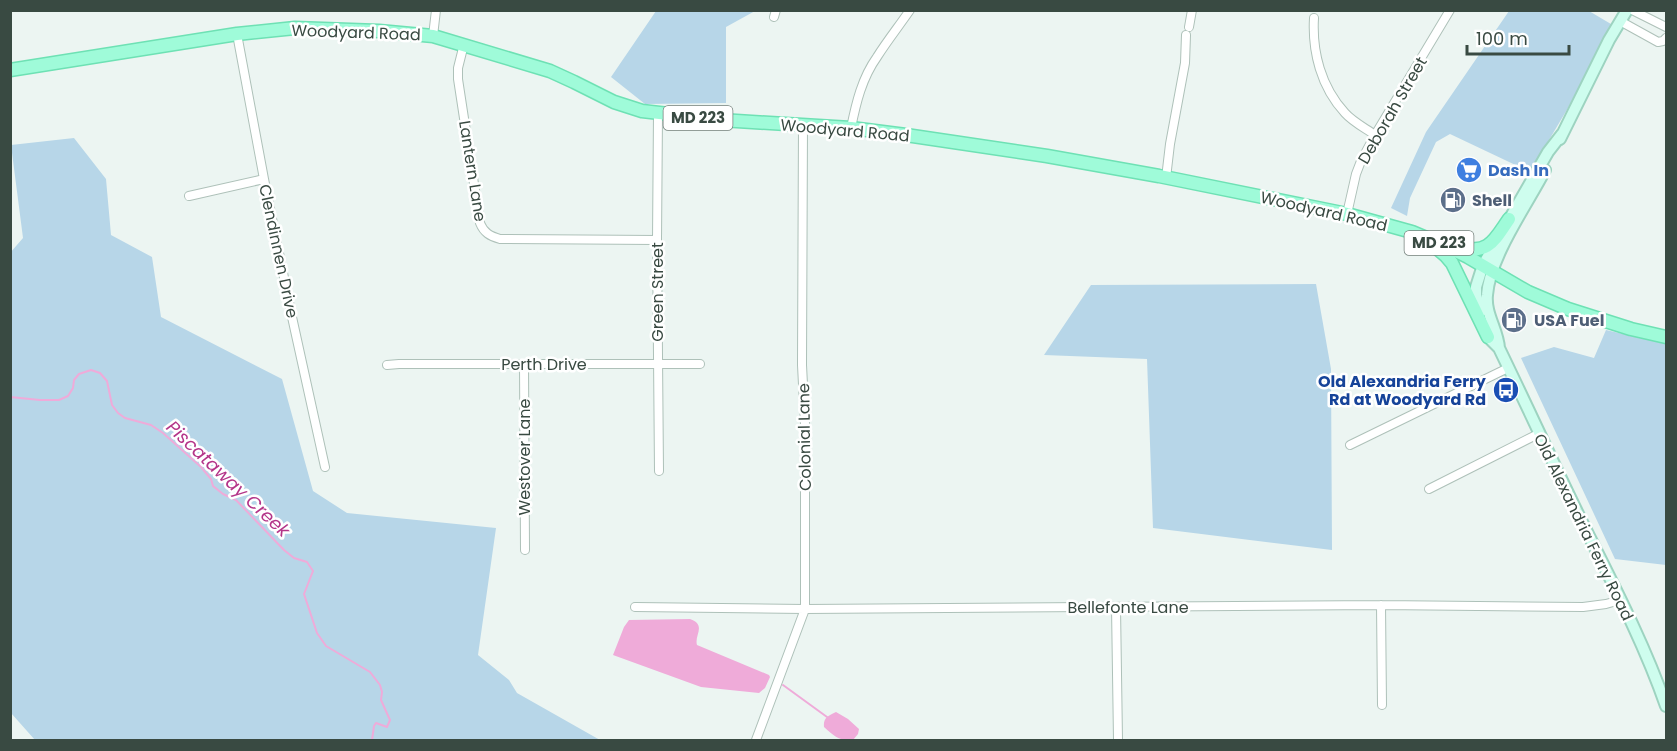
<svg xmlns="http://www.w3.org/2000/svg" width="1677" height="751" font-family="Poppins,sans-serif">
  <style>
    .green { fill: #b7d6e8 }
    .water { fill: #efabd9 }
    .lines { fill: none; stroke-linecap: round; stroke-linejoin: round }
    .stream { stroke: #efabd9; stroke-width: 2 }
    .street-casing { stroke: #aec1b9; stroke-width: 10 }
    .secondary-casing { stroke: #9dd3c0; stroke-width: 14 }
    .primary-casing { stroke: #6ee1b4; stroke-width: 15 }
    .street { stroke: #fff; stroke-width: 8 }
    .secondary { stroke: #cefdee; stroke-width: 10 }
    .primary { stroke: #9ffbd9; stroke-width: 12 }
    .labels { text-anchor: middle; stroke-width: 5; stroke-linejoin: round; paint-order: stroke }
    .shield { fill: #fff; stroke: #74807b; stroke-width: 1.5 }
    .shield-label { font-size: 15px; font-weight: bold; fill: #394a42 }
    .street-label { font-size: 16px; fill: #394a42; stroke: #fff }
    .shop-label { font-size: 16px; font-weight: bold; fill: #366cbe; stroke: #fff; text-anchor: start }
    .service-label { font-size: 16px; font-weight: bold; fill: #4e5e75; stroke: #fff; text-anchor: start }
    .transit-label { font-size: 16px; font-weight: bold; fill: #164399; stroke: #fff; text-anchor: end }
    .water-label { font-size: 18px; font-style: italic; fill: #b43589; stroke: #fff }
  </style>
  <rect width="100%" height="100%" fill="#ecf5f2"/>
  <path class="green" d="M656,11H755L726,27V103L645,104L611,77Z
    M1509,11H1589L1616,27L1530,172L1450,134L1436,142L1410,198L1407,216L1391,208L1426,132Z
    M74,138L106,179L111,235L152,257L161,317L282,379L313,491L347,513L496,528L478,655L509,680L517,693L600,740H35L11,713L10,253L23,238L11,145Z
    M1316,284L1331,369L1332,550L1153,528L1147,359L1044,355L1091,285Z
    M1606,330L1666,344V565L1615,559L1521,358L1554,347L1594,358Z"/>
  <path class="water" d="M690,619C707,625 694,635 697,645L769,675L770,677L765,688L759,693L701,687L613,655L624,627L629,620Z
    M836,712L848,719L859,729L858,734L853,740C839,741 834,736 824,727C823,718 828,716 836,712Z"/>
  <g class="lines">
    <path class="stream" d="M10,397L40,400H59L68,396L73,388L74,380L79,374L91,370L100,373L107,381L112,405L118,413L125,418L151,425L163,433L201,467L211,479L213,486L223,494L236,500L284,550L294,558L307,562L313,571L304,594L317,633L326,646L370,672L380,685L382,692L381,700L390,720L387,727L376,723L374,726L372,740
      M783,685L827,717"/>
    <g class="street-casing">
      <path id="street" d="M1632,10L1666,27
        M774,17L776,10
        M1314,18C1312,52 1321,87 1345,113C1353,122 1365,128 1375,135
        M1620,21L1658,42L1663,41L1666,38
        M1189,27L1192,10
        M237,34L264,179L292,317L325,467
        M433,36L436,10
        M464,44L458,68V79L480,223C484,233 490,236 500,239L657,240
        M658,114L657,240L659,471
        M851,128C856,103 862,78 877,57C887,41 899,26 910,10
        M1166,178L1170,144L1185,63L1186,35
        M189,196L264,179
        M1347,214L1356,174L1361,161L1375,135L1450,10
        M524,364L525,550
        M387,365L399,364H700
        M1350,445L1508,368
        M1429,489L1538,434
        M1381,605L1382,705
        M635,607L805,609L1381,605L1583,607L1606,604L1620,600
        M1116,607L1118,740
        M756,740L805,609V424L802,365L803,124"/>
    </g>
    <g class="secondary-casing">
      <path id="secondary" d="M1560,139L1609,40L1627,10
        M1480,312L1476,295V287L1483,265L1548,152L1562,134
        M1485,329L1488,337L1499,348C1527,406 1554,465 1582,522C1612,582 1644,643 1666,706
        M1499,348C1498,330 1485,314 1487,295C1490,256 1527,205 1545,170"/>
    </g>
    <g class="primary-casing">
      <path id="primary" d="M10,70L237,34L295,28L379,31L433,36L550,71L574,82L614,102L642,111L721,120L851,128L906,135L1047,156L1159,176L1347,214L1412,232L1450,248L1468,257L1528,292L1568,309L1631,329L1666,337
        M1433,245L1446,256L1452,263L1488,337
        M1459,246C1488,257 1495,239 1509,219"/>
    </g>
    <use href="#street" class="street"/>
    <use href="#secondary" class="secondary"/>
    <use href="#primary" class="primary"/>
  </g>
  <defs>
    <g id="supermarket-disc" transform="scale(1.35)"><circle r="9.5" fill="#3f7fe0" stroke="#fff"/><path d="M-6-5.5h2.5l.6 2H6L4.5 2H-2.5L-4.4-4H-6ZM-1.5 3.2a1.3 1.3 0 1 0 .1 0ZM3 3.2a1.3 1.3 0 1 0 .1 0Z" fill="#fff"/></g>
    <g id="fuel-disc" transform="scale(1.35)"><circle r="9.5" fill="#5c6f8a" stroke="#fff"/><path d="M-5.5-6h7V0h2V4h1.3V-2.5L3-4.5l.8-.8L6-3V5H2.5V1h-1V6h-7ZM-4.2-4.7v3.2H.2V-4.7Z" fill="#fff"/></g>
    <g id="bus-disc" transform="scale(1.35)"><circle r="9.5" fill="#1a4fb4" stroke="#fff"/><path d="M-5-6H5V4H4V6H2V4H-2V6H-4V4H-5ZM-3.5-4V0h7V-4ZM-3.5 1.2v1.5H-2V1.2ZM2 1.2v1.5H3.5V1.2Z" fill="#fff"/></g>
  </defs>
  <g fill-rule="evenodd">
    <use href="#supermarket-disc" x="1469" y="170"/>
    <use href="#fuel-disc" x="1453" y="200"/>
    <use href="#fuel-disc" x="1514" y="320"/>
    <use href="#bus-disc" x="1506" y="390"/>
  </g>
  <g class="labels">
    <g class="shield">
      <rect x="663.5" y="106" width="69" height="24" rx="4.5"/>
      <rect x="1404.5" y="231" width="69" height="24" rx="4.5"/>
    </g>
    <g class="shield-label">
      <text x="698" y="123">MD 223</text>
      <text x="1439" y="248">MD 223</text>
    </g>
    <g class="street-label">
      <text transform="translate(356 32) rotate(2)" y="6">Woodyard Road</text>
      <text transform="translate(1392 110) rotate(-60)" y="6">Deborah Street</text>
      <text transform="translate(845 130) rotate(5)" y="6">Woodyard Road</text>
      <text transform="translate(473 171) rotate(81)" y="6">Lantern Lane</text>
      <text transform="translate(1324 211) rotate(13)" y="6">Woodyard Road</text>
      <text transform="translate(279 251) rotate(78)" y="6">Clendinnen Drive</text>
      <text transform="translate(657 292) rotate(-90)" y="6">Green Street</text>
      <text x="544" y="370">Perth Drive</text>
      <text transform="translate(804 437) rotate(-91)" y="6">Colonial Lane</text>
      <text transform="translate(524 457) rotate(-90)" y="6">Westover Lane</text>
      <text transform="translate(1584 527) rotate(64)" y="6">Old Alexandria Ferry Road</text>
      <text x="1128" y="613">Bellefonte Lane</text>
    </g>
    <g class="shop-label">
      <text x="1488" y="176">Dash In</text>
    </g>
    <g class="service-label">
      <text x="1472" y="206">Shell</text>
      <text x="1534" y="326">USA Fuel</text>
    </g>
    <g class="transit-label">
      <text x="1486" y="387">Old Alexandria Ferry<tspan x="1486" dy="18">Rd at Woodyard Rd</tspan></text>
    </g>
    <g class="water-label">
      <text transform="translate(228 479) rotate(43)" y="6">Piscataway Creek</text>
    </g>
  </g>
  <rect width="1677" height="751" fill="none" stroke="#394a42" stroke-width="24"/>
  <path d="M1467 45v9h102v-9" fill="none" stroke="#394a42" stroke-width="3"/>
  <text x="1476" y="45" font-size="18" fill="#394a42" stroke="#ffffff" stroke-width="4.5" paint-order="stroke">100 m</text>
</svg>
